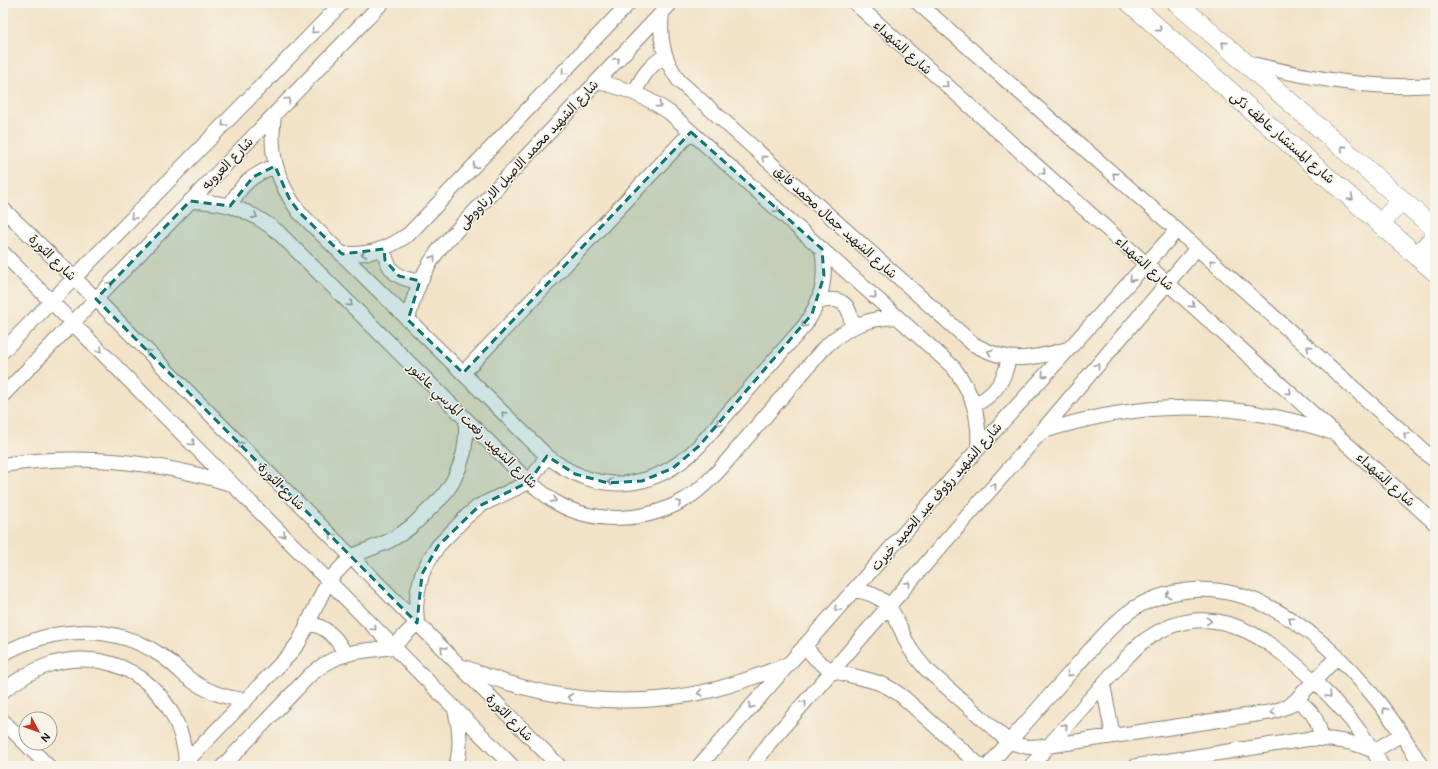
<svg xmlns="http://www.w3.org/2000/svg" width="1438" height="769" font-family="'Balsamiq Sans','Playpen Sans Arabic',sans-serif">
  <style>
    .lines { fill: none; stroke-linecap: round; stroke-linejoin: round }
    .street-casing { stroke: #878072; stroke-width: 16 }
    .secondary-casing { stroke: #878072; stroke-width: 20 }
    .street { stroke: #fff; stroke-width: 14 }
    .secondary { stroke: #fff; stroke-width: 19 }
    .oneway { stroke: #999 }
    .marked { fill: #0f766e; fill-opacity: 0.2; stroke: #0f766e; stroke-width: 3; stroke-dasharray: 8 5; stroke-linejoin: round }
    .labels { text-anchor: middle; stroke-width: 3; stroke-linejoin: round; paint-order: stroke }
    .street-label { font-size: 13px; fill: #1c1c1c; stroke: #f7f3e8 }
  </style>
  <rect width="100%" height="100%" fill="#f7f3e8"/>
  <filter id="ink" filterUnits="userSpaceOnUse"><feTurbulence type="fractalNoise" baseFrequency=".025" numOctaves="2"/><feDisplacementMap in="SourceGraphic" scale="8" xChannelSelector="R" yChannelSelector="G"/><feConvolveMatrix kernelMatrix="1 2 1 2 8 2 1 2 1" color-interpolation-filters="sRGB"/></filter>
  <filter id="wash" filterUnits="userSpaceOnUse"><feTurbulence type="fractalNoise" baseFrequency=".012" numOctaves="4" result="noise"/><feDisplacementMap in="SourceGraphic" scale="16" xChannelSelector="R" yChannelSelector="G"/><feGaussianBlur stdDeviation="0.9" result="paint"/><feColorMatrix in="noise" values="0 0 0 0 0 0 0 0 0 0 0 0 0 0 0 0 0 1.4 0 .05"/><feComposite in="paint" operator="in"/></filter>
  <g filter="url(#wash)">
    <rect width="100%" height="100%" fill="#f2e3c8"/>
  </g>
  <g filter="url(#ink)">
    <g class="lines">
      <g class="street-casing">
        <path id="street" d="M855,3L1435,523
          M918,3L1177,230L1435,461
          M662,12C659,40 663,58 679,81L973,344C1009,364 1029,360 1068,349
          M1248,63C1309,78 1372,90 1435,85
          M597,82C624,87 647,97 670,113L953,367C973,393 980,416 978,449
          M635,92C642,76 650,65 665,56
          M274,115C269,153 276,180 299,212L547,456C598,496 653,492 699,446L805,325C822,300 827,279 822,249
          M190,201C226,201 250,210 278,232L529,482C537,488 546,496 555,502C594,525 646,522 684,500C698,492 710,480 721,468L824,348C846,327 867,318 897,317
          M230,206C241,184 252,175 275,166
          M3,209L96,299L559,766
          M384,249C387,271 398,280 420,281
          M3,253L512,766
          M342,254C369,255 386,250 409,234L629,3
          M818,302C840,295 852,304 851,327
          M408,320C414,292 424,269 441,247L671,3
          M3,351L342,3
          M463,373L691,132
          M3,395L382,3
          M974,405C995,395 1005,380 1009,357
          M1041,432C1141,400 1231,399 1331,432
          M3,465C82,453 156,461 231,484
          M854,590C893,595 894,617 909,647C914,655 920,662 926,669L1009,742L1028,747L1047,746L1272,712L1289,706L1296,700L1337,657
          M307,622C326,627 338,637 345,655
          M805,645C824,677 848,672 879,683C888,686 895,691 903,697L980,766
          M3,654C53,626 113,623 162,656C171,662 179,670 187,677C205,691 223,698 246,700
          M464,667C542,700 626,710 708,691C735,685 760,675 786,665
          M1103,685L1113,736
          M3,691C17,680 33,670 51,664C120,644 181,692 186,762
          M1296,700C1311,709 1319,720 1321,738
          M455,710C460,729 462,747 456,766
          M3,721L48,766
          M182,766L289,655L299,642L328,581L352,556L387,542L401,534L413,525L443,496L452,483L459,468L464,452L466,436V420
          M223,766L310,675L323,665L338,657L355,652L393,647L417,623L416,607L418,590L422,574L429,560L438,546L467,516L479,506L529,482L547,456
          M699,766L978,449L1177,230
          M753,766L770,742L1041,432L1197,248
          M988,766C1015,735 1042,704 1070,673C1088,653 1105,631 1126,614C1143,601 1164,594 1184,591C1283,577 1378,688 1421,766
          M1031,766L1128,656C1133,651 1138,645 1144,641C1208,594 1266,635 1314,681C1341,706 1364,733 1382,766
          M1136,766L1308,739C1331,738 1352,741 1374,751L1402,734"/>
      </g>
      <g class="secondary-casing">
        <path id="secondary" d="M1130,3L1435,272
          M1177,3L1435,229
          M1380,224L1402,200
          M1417,256L1435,236"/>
      </g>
      <use href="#street" class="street"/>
      <use href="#secondary" class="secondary"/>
    </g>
    <defs><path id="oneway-chevron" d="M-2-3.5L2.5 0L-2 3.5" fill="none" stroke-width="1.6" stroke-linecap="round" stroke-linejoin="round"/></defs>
    <g class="oneway">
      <use href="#oneway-chevron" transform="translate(1159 29) rotate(41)"/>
      <use href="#oneway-chevron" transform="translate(314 31) rotate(134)"/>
      <use href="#oneway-chevron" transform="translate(1224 44) rotate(-139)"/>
      <use href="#oneway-chevron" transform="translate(617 60) rotate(-47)"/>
      <use href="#oneway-chevron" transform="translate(564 72) rotate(133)"/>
      <use href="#oneway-chevron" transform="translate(946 85) rotate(42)"/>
      <use href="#oneway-chevron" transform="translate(288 100) rotate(-46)"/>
      <use href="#oneway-chevron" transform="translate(659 105) rotate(34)"/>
      <use href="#oneway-chevron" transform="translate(224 124) rotate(134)"/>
      <use href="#oneway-chevron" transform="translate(1343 148) rotate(-139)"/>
      <use href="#oneway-chevron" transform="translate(764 158) rotate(-138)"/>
      <use href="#oneway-chevron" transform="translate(475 166) rotate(133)"/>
      <use href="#oneway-chevron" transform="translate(1043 172) rotate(42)"/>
      <use href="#oneway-chevron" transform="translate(1115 175) rotate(-139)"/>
      <use href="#oneway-chevron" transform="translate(1351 198) rotate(41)"/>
      <use href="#oneway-chevron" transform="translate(777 210) rotate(42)"/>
      <use href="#oneway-chevron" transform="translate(255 216) rotate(29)"/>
      <use href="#oneway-chevron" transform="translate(133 217) rotate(134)"/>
      <use href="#oneway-chevron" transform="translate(364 254) rotate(173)"/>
      <use href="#oneway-chevron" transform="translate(433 258) rotate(-55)"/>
      <use href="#oneway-chevron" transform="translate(1212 262) rotate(-138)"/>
      <use href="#oneway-chevron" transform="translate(1132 279) rotate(132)"/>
      <use href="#oneway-chevron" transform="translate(110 284) rotate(-46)"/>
      <use href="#oneway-chevron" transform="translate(874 296) rotate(42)"/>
      <use href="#oneway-chevron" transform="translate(350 304) rotate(45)"/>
      <use href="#oneway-chevron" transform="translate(1192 305) rotate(42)"/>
      <use href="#oneway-chevron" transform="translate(804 325) rotate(129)"/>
      <use href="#oneway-chevron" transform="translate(1309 348) rotate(-138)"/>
      <use href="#oneway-chevron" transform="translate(100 350) rotate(45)"/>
      <use href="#oneway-chevron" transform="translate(148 352) rotate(-135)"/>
      <use href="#oneway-chevron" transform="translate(990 352) rotate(-159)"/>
      <use href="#oneway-chevron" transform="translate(1097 366) rotate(-50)"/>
      <use href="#oneway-chevron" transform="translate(1044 375) rotate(132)"/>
      <use href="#oneway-chevron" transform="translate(1289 392) rotate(42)"/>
      <use href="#oneway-chevron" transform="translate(504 414) rotate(-135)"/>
      <use href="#oneway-chevron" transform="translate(719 423) rotate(131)"/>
      <use href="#oneway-chevron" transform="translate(1406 435) rotate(-138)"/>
      <use href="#oneway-chevron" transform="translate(192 443) rotate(45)"/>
      <use href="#oneway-chevron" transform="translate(240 444) rotate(-135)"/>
      <use href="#oneway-chevron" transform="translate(610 482) rotate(-176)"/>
      <use href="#oneway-chevron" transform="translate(994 486) rotate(-49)"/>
      <use href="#oneway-chevron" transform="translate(554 500) rotate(32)"/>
      <use href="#oneway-chevron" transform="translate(679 503) rotate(-25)"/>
      <use href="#oneway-chevron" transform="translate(283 535) rotate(45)"/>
      <use href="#oneway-chevron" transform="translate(332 536) rotate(-135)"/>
      <use href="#oneway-chevron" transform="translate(908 584) rotate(-49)"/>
      <use href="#oneway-chevron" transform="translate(1168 595) rotate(164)"/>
      <use href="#oneway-chevron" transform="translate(837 609) rotate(131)"/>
      <use href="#oneway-chevron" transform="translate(1291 620) rotate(-146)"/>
      <use href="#oneway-chevron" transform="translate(1209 621) rotate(2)"/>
      <use href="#oneway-chevron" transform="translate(374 628) rotate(45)"/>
      <use href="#oneway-chevron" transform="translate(443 649) rotate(-135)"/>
      <use href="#oneway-chevron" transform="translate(1069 674) rotate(131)"/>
      <use href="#oneway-chevron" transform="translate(700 693) rotate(169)"/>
      <use href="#oneway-chevron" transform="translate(1329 695) rotate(45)"/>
      <use href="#oneway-chevron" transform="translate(570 697) rotate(-173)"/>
      <use href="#oneway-chevron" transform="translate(804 703) rotate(-49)"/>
      <use href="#oneway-chevron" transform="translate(751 706) rotate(131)"/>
      <use href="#oneway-chevron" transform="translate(1385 710) rotate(-128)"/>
      <use href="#oneway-chevron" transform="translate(1273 712) rotate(167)"/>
      <use href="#oneway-chevron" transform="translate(1065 726) rotate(-48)"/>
    </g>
  </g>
  <path class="marked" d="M691,132L822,249L824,276L812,314L699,446L673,468L642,481L608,483L575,474L547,456L529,482L479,506L438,546L422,574L417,623L96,299L190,201L230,206L253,177L275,166L289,198L299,212L342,254L384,249L385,260L399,276L420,281L408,320L463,373Z"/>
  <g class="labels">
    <g class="street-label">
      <text transform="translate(903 47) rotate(42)" y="5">شارع الشهداء</text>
      <text transform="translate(1283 137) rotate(41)" y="5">شارع المستشار عاطف ذكى</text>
      <text transform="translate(528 154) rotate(-47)" y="5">شارع الشهيد محمد الاصيل الارناووطى</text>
      <text transform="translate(227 163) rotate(-46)" y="5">شارع العروبه</text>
      <text transform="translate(836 222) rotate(42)" y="5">شارع الشهيد جمال محمد فايق</text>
      <text transform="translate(53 257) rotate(44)" y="5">شارع الثورة</text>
      <text transform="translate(1145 263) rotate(42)" y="5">شارع الشهداء</text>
      <text transform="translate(473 425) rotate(44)" y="5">شارع الشهيد رفعت المرسي عاشور</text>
      <text transform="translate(1386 479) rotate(42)" y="5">شارع الشهداء</text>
      <text transform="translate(282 486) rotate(45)" y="5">شارع الثورة</text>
      <text transform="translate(936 496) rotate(-49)" y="5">شارع الشهيد رؤوف عبد الحميد خيرت</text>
      <text transform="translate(510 717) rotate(45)" y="5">شارع الثورة</text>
    </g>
  </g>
  <rect width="1438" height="769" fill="none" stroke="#f7f3e8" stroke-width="16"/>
  <g transform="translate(38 731) rotate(131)"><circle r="19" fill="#f7f3e8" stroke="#9f9d96"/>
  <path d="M0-3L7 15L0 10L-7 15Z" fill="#c8321e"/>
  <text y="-6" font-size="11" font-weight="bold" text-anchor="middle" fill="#1c1c1c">N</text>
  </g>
</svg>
